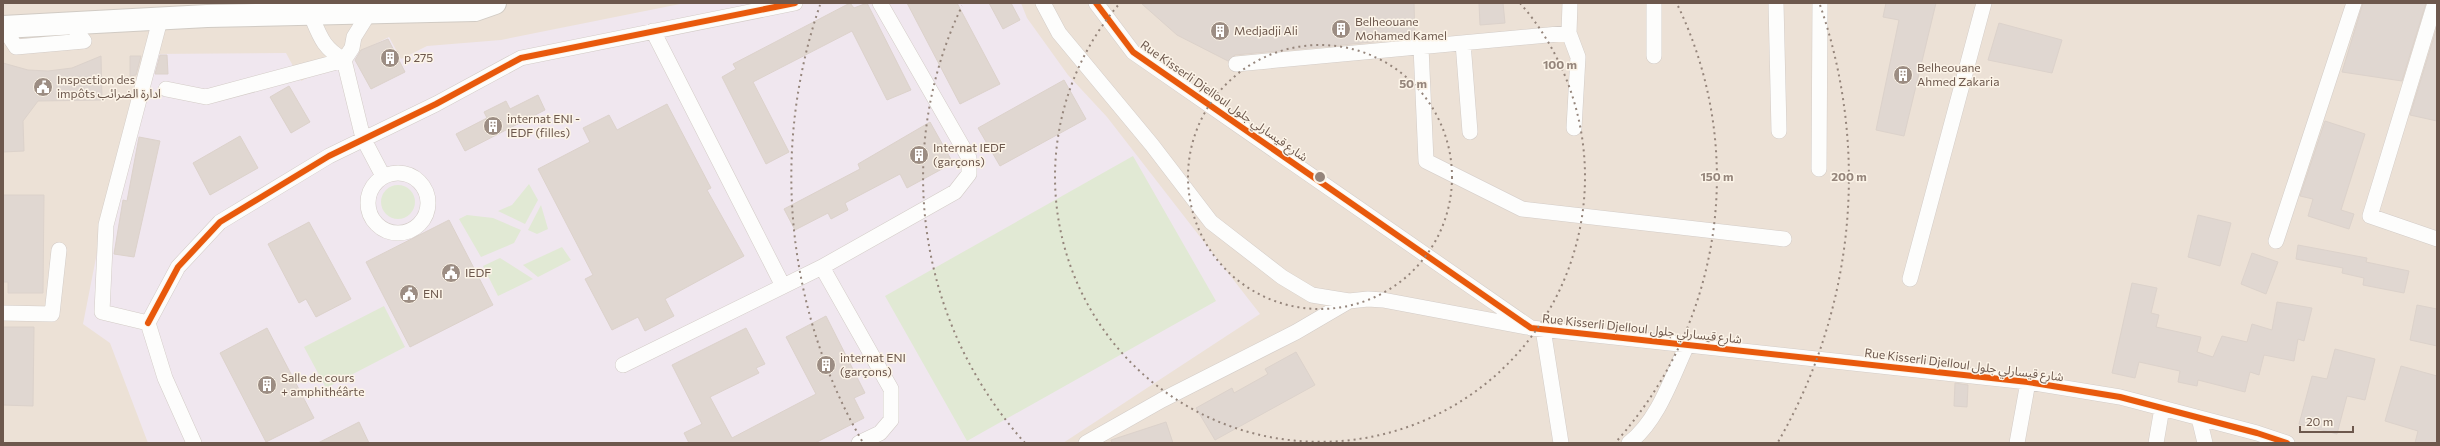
<svg xmlns="http://www.w3.org/2000/svg" width="2440" height="446" font-family="Commissioner,'Noto Sans Arabic',sans-serif">
  <style>
    .residential { fill: #ece1d6 }
    .education { fill: #f0e7ef }
    .green { fill: #e1e9d4 }
    .building { fill: #e0d7d1; stroke: #dcd2cb }
    .lines { fill: none; stroke-linecap: round; stroke-linejoin: round }
    .street-casing { stroke: #d3ccc7; stroke-width: 16 }
    .secondary-casing { stroke: #d1cbc4; stroke-width: 24 }
    .street { stroke: #fdfdfc; stroke-width: 15 }
    .secondary { stroke: #fdfdfc; stroke-width: 22 }
    .cycleway-casing { stroke: #fcf4e8; stroke-width: 8 }
    .cycleway { stroke: #e8590c; stroke-width: 6 }
    .ring { fill: none; stroke: #95857b; stroke-width: 2; stroke-dasharray: 2 4 }
    .labels { text-anchor: middle; stroke-width: 3; stroke-linejoin: round; paint-order: stroke }
    .poi-label { font-size: 12px; fill: #6d584d; stroke: #fcf4e8; text-anchor: start }
    .street-label { font-size: 12px; fill: #6d584d; stroke: #fcf4e8 }
    .centre { fill: #95857b; stroke: #fcf4e8; stroke-width: 2 }
    .ring-label { font-size: 12px; text-anchor: middle; font-weight: bold; fill: #95857b; stroke: #fcf4e8; stroke-width: 3; stroke-linejoin: round; paint-order: stroke }
  </style>
  <rect width="100%" height="100%" fill="#f4efe8"/>
  <path class="residential" d="M3,3H2437V443H3Z"/>
  <path class="education" d="M685,3H1021L1027,18L1068,75L1107,117L1260,314L1063,443H148L110,343L83,324L103,222L149,54L286,53L301,81L389,37L401,59L427,46L501,40Z"/>
  <path class="green" d="M1133,156L1216,301L967,441L885,296Z
    M529,184L538,200L525,224L498,211L512,205Z
    M381 202a17 17 0 1 1 34 0a17 17 0 1 1-34 0Z
    M541,205L548,229L537,234L528,230Z
    M467,215L493,218L521,230L514,243L481,257L459,219Z
    M562,247L571,260L538,277L523,265Z
    M500,258L533,279L498,296L483,266Z
    M384,306L405,347L326,388L304,347Z"/>
  <path class="building" d="M850,3L854,8L867,3L911,90L887,100L852,31L753,82L789,152L766,164L722,77L736,69L733,64Z
    M907,3H957L1000,84L960,104Z
    M989,3H1011L1020,20L1003,29Z
    M1162,3H1414L1415,38L1235,55L1228,61L1177,35L1142,4Z
    M1479,3H1503L1505,23L1480,25Z
    M1886,3H1936L1904,136L1876,130L1899,20L1883,17Z
    M2363,3H2426L2402,81L2342,72Z
    M1999,23L2062,40L2052,73L1988,60Z
    M2437,27V121L2410,115Z
    M388,39L405,72L371,89L355,60L361,50Z
    M160,55H167L168,74H155Z
    M101,56L102,100L38,101L23,121L24,151L3,152V63L28,70L48,71L72,68Z
    M130,56H141L136,75L130,76Z
    M1064,80L1086,119L1000,166L978,128Z
    M289,86L310,122L291,133L270,97Z
    M538,95L545,110L465,151L456,134L487,118L484,112L506,101L510,109Z
    M667,104L711,188L707,190L744,256L665,299L674,316L645,331L638,317L612,330L585,279L593,275L538,169L590,142L583,128L609,115L617,130Z
    M2325,121L2365,134L2341,210L2354,214L2349,229L2308,216L2313,199L2300,196Z
    M930,122L953,163L907,188L900,174L845,203L848,210L831,219L828,213L795,230L784,209L860,169L858,164Z
    M240,136L258,168L210,195L193,163Z
    M139,137L160,141L134,257L114,254L123,200L127,201Z
    M3,195H44L43,293H8V282H3Z
    M2198,215L2231,223L2220,266L2188,257Z
    M449,220L493,305L410,347L366,262Z
    M309,222L351,299L316,317L306,299L299,303L268,244Z
    M2298,245L2367,258L2366,262L2409,271L2404,293L2363,285L2364,278L2342,273L2343,268L2296,259Z
    M2252,253L2278,262L2266,294L2241,284Z
    M2132,283L2157,288L2151,313L2159,315L2156,327L2201,337L2197,352L2213,357L2222,336L2247,342L2252,324L2272,330L2277,302L2312,308L2304,341L2298,339L2294,361L2264,355L2259,375L2250,372L2245,392L2198,380L2197,386L2178,382L2180,371L2139,362L2135,378L2112,373Z
    M2417,305L2437,309V346L2410,340Z
    M826,316L865,393L854,398L864,418L815,443H689L684,433L702,424L672,365L746,328L765,364L756,368L759,373L710,397L732,438L816,394L786,337Z
    M3,327H34L33,406L3,405Z
    M267,328L314,418L266,442L220,353Z
    M2335,349L2375,359L2365,400L2347,396L2337,434L2299,424L2312,376L2327,379Z
    M1296,352L1315,385L1215,440L1196,408L1232,388L1234,393L1268,374L1265,369Z
    M2401,366L2437,376V443H2415L2418,431L2385,421Z
    M1955,383L1968,385L1967,407L1954,406Z
    M359,422L369,443H318Z
    M1166,422L1173,443H1112L1111,440Z"/>
  <g class="lines">
    <g class="street-casing">
      <path id="street" d="M1043,3L1059,33L1152,145L1211,222L1282,277L1312,295L1349,301
        M1096,3L1133,52L1531,328L2028,382L2120,397L2257,433L2287,443
        M1570,3L1569,33L1578,57L1574,128
        M1654,3V56
        M1776,3L1779,131
        M2435,3L2370,216L2437,239
        M310,13C320,36 322,47 344,60L363,138L383,176
        M160,20L106,225L102,312L148,323L165,378L194,443
        M3,27L16,47L84,41L71,24
        M653,31L783,286
        M1463,43L1470,132
        M1421,47L1426,161L1522,209L1784,239
        M1236,64L1569,33
        M166,89L206,97L344,60L352,48L354,37L369,13
        M1819,169L1820,3
        M368 203a30 30 0 1 1 60 0a30 30 0 1 1-60 0Z
        M2276,241L2354,3
        M1910,279L1984,3
        M3,313L52,314L59,250
        M148,323L178,267L220,222L329,156L436,104L521,58L795,3
        M1543,329L1561,443
        M623,365L822,267
        M2199,418L2205,443
        M859,443L880,433L891,420V389L822,267L955,192L969,174V158L880,3
        M1086,443L1162,400L1296,332L1349,301L1368,299L1383,300L1526,327
        M1629,443C1658,421 1672,377 1687,345
        M2017,443L2028,382
        M2156,443L2162,408"/>
    </g>
    <g class="secondary-casing">
      <path id="secondary" d="M3,27L207,16L475,10L495,3"/>
    </g>
    <use href="#street" class="street"/>
    <use href="#secondary" class="secondary"/>
    <g class="cycleway-casing">
      <path id="cycleway" d="M1096,3L1133,52L1531,328L2028,382L2120,397L2257,433L2287,443
        M148,323L178,267L220,222L329,156L436,104L521,58L795,3"/>
    </g>
    <use href="#cycleway" class="cycleway"/>
  </g>
  <g class="ring">
    <circle cx="1320" cy="177" r="132"/>
    <path d="M1520 3A265 265 0 1 1 1120 3"/>
    <path d="M1025 443A397 397 0 0 1 962 6M1678 6A397 397 0 0 1 1615 443"/>
    <path d="M862 441A529 529 0 0 1 820 5M1820 5A529 529 0 0 1 1778 442"/>
  </g>
  <defs>
    <g id="building-disc" transform="scale(1)"><circle r="9.5" fill="#9c8d83" stroke="#fcf4e8"/><path d="M-4-6H4V6H1V3H-1V6H-4ZM-2.5-4.3h1.7v1.8h-1.7ZM.8-4.3h1.7v1.8H.8ZM-2.5-1h1.7V.8h-1.7ZM.8-1h1.7V.8H.8Z" fill="#fff"/></g>
    <g id="civic-disc" transform="scale(1)"><circle r="9.5" fill="#9c8d83" stroke="#fcf4e8"/><path d="M-.6-6.5H3V-4.5H.6V-3L4-1V1h2V6H-6V1h2V-1L-.6-3ZM-1.2 2.5V6h2.4V2.5Z" fill="#fff"/></g>
  </defs>
  <g fill-rule="evenodd">
    <use href="#building-disc" x="1341" y="29"/>
    <use href="#building-disc" x="1220" y="31"/>
    <use href="#building-disc" x="390" y="58"/>
    <use href="#building-disc" x="1903" y="75"/>
    <use href="#civic-disc" x="43" y="87"/>
    <use href="#building-disc" x="493" y="126"/>
    <use href="#building-disc" x="919" y="155"/>
    <use href="#civic-disc" x="451" y="273"/>
    <use href="#civic-disc" x="409" y="294"/>
    <use href="#building-disc" x="826" y="365"/>
    <use href="#building-disc" x="267" y="385"/>
  </g>
  <g class="labels">
    <g class="poi-label">
      <text x="1355" y="26">Belheouane<tspan x="1355" dy="14">Mohamed Kamel</tspan></text>
      <text x="1234" y="35">Medjadji Ali</text>
      <text x="404" y="62">p 275</text>
      <text x="1917" y="72">Belheouane<tspan x="1917" dy="14">Ahmed Zakaria</tspan></text>
      <text x="57" y="84">Inspection des<tspan x="57" dy="14">impôts ادارة الضرائب</tspan></text>
      <text x="507" y="123">internat ENI -<tspan x="507" dy="14">IEDF (filles)</tspan></text>
      <text x="933" y="152">Internat IEDF<tspan x="933" dy="14">(garçons)</tspan></text>
      <text x="465" y="277">IEDF</text>
      <text x="423" y="298">ENI</text>
      <text x="840" y="362">internat ENI<tspan x="840" dy="14">(garçons)</tspan></text>
      <text x="281" y="382">Salle de cours<tspan x="281" dy="14">+ amphithéârte</tspan></text>
    </g>
    <g class="street-label">
      <text transform="translate(1224 101) rotate(35)" y="4">Rue Kisserli Djelloul شارع قيسارلي جلول</text>
      <text transform="translate(1642 329) rotate(6)" y="4">Rue Kisserli Djelloul شارع قيسارلي جلول</text>
      <text transform="translate(1964 365) rotate(7)" y="4">Rue Kisserli Djelloul شارع قيسارلي جلول</text>
    </g>
  </g>
  <circle cx="1320" cy="177" r="6" class="centre"/>
  <g class="ring-label">
    <text x="1560" y="69">100 m</text>
    <text x="1413" y="88">50 m</text>
    <text x="1717" y="181">150 m</text>
    <text x="1849" y="181">200 m</text>
  </g>
  <rect width="2440" height="446" fill="none" stroke="#6d584d" stroke-width="8"/>
  <path d="M2300 426v6h53v-6" fill="none" stroke="#6d584d" stroke-width="2"/>
  <text x="2306" y="426" font-size="12" fill="#6d584d" stroke="#fcf4e8" stroke-width="3" paint-order="stroke">20 m</text>
</svg>
